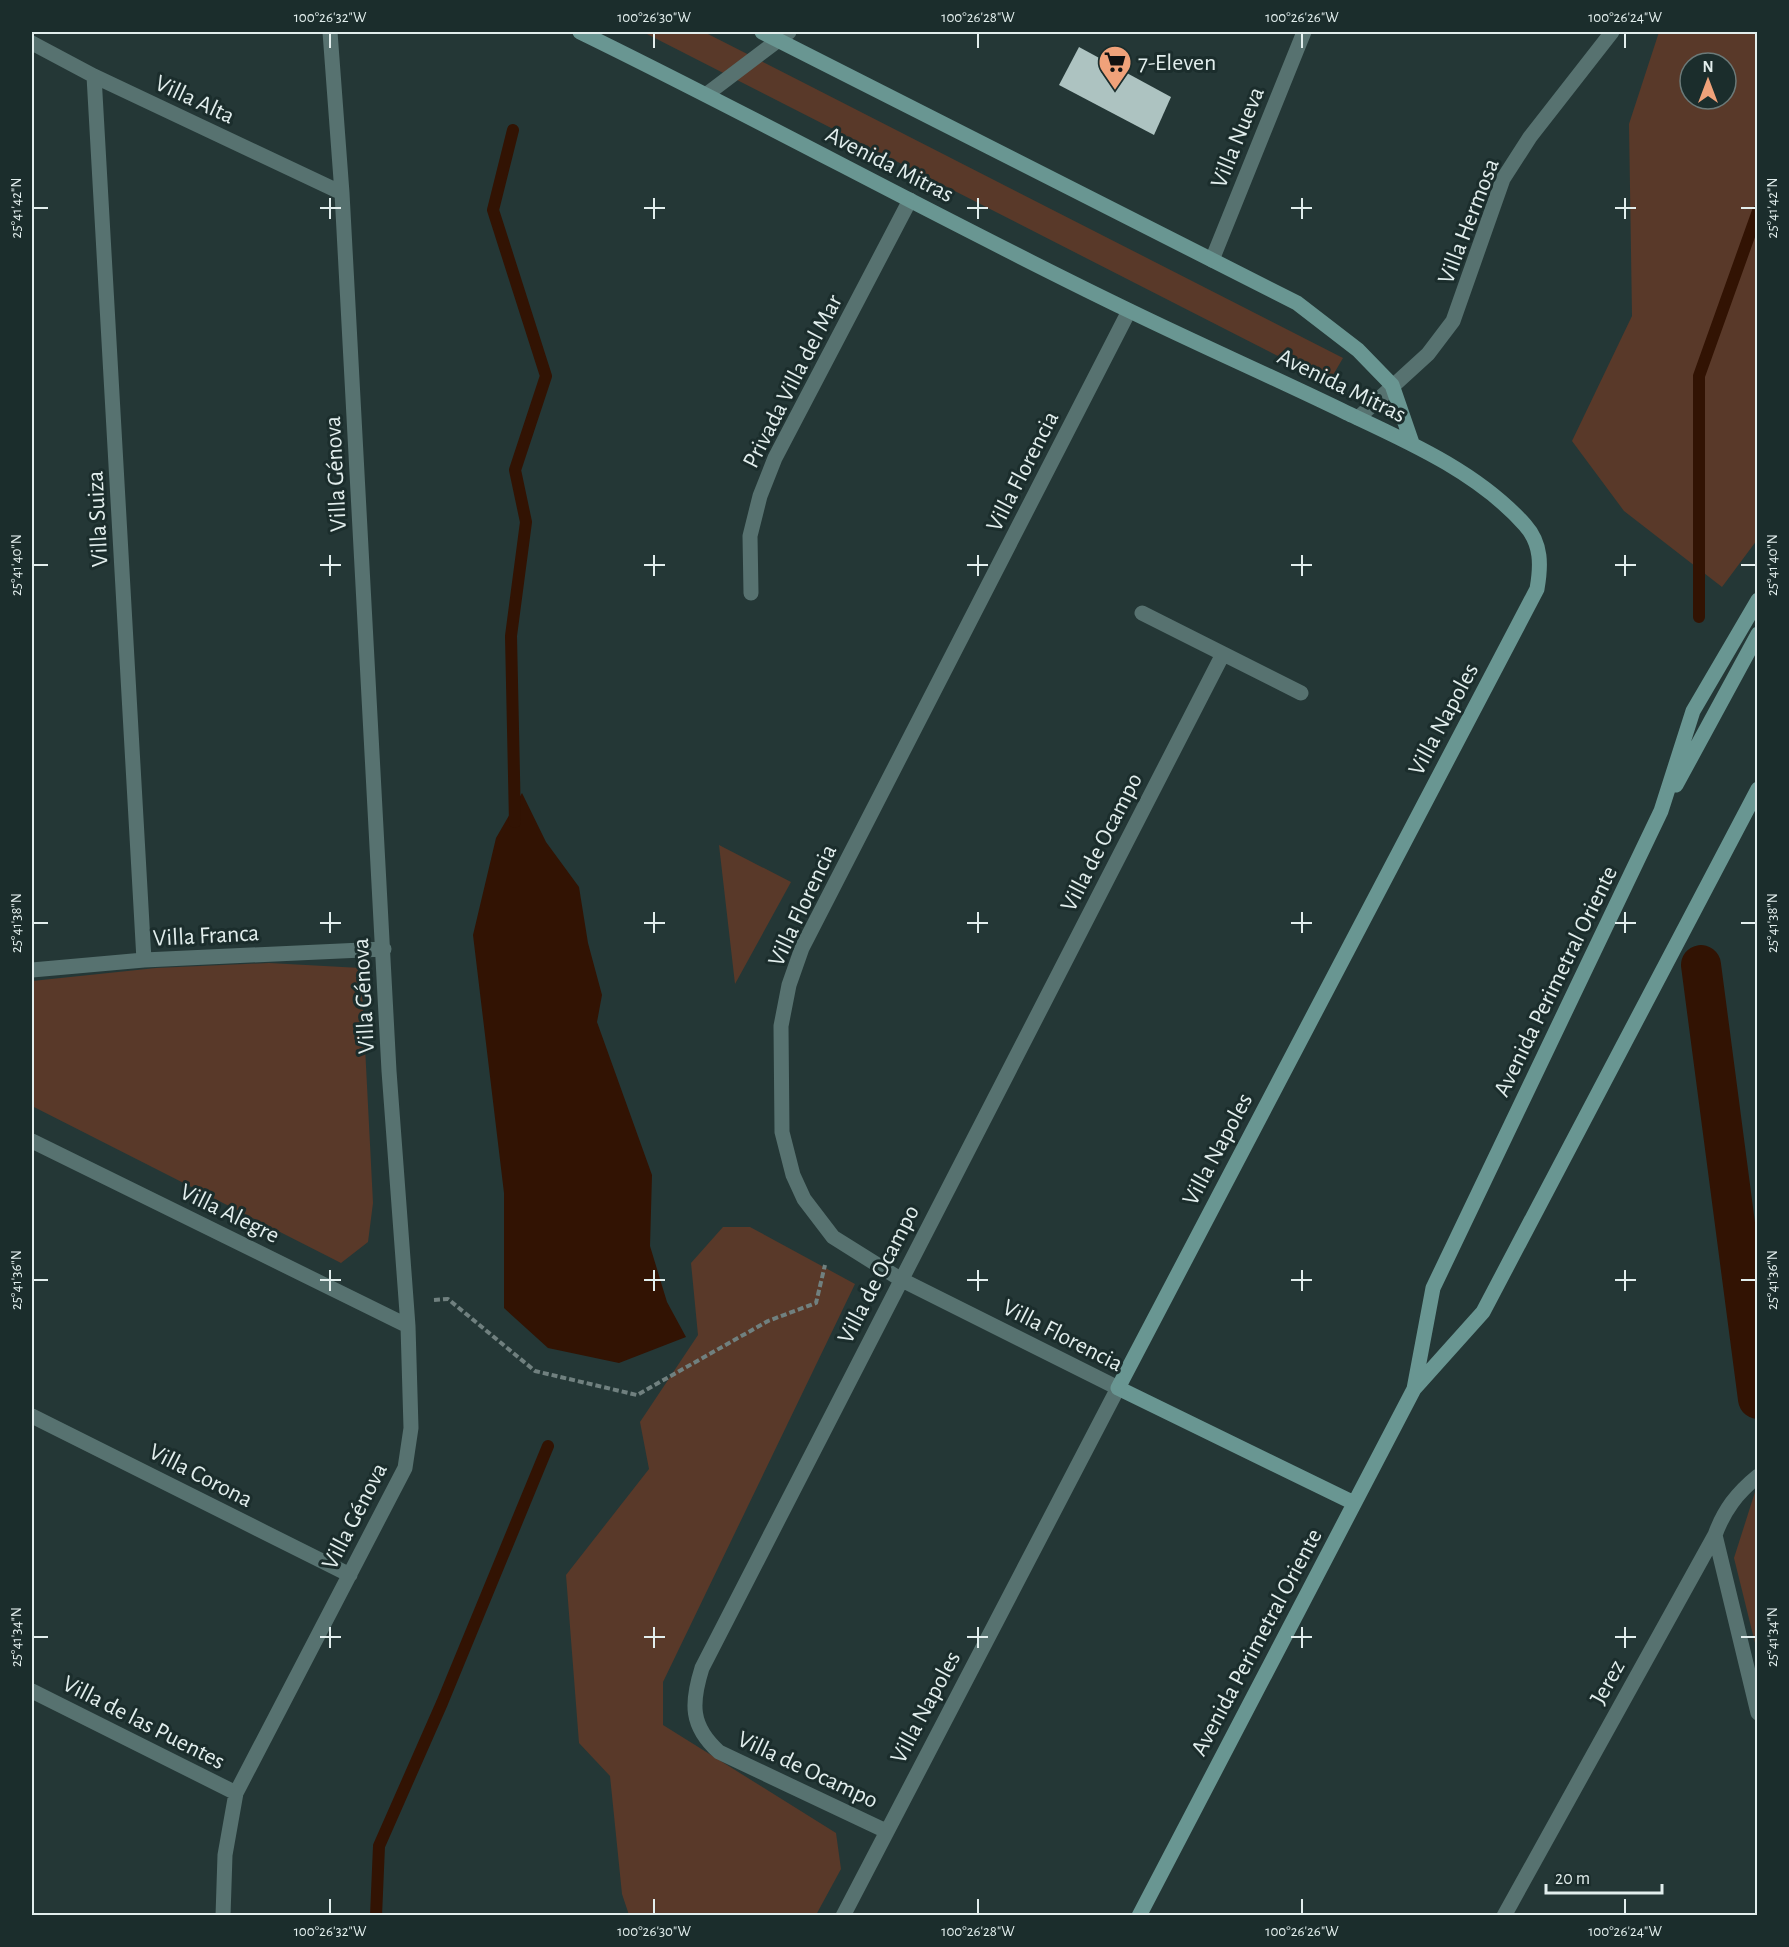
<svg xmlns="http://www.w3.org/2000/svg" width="1789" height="1947" font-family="'Alegreya Sans',sans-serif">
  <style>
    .green { fill: #593929; fill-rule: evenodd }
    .water { fill: #321303 }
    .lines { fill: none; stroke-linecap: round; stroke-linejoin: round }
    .stream { stroke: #321303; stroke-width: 12 }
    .canal { stroke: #321303; stroke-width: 40 }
    .building { fill: #adc3c1 }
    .path { stroke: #70807f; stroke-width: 4; stroke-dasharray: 6 3; stroke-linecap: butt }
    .street { stroke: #577270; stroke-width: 15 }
    .secondary { stroke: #699692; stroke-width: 15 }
    .ticks { fill: none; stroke: #e2eeed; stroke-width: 2 }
    .labels { text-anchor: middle; stroke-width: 6; stroke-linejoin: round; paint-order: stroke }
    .poi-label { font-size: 24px; fill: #e2eeed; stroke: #1b2d2c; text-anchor: start }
    .street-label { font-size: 24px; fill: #e2eeed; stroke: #1b2d2c }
    .neatline { fill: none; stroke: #e2eeed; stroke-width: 2 }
    .ticks-label { font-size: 15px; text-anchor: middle; fill: #e2eeed }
  </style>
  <rect width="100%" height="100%" fill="#243736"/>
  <path class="green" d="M643,32H704L1343,358L1329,382Z
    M1659,32H1757V540L1722,587L1624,511L1572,441L1632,316L1629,124ZM1690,63H1726V99H1690Z
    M719,845L791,882L735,984Z
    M269,963L361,968L373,1203L368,1242L341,1263L32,1106V981L156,968Z
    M723,1227H750L855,1284L663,1682V1725L836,1833L841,1869L816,1915H629L622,1894L610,1776L579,1743L566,1575L649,1469L640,1422L698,1335L691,1263Z
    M1755,1492H1757V1651L1734,1558Z"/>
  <path class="water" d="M522,793L546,842L579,887L588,943L602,995L597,1022L652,1175L650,1246L667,1302L686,1337L619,1363L548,1348L504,1308V1193L473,935L496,838Z"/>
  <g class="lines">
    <path class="stream" d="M513,130L493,210L546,376L515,470L526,522L511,636L515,822
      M1699,617V376L1758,211
      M376,1916L379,1846L442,1703L548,1446"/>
    <path class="canal" d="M1701,965L1758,1399"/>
  </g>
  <path class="building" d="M1079,47L1171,97L1154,135L1059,85Z"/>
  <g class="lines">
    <path class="path" d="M434,1300L448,1299L535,1371L637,1395L768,1321L816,1303L825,1265"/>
    <path class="street" d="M32,43L94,76L342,193
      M94,76L144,960
      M707,94L789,32
      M1212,260L1304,32
      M1358,418L1428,354L1453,321L1503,179L1530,137L1612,32
      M751,593L750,536L760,496L775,458L910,200
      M1142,613L1301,693
      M32,970L144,960L384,949
      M32,1141L408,1326
      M32,1416L350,1575
      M1715,1535L1758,1713
      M32,1691L236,1793
      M886,1831L719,1752C690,1726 691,1703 702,1668L1223,654
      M223,1916L225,1855L236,1793L405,1468L411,1428L408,1326L389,1071L342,193L330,32
      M843,1916L1118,1388L900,1279L833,1237L804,1199L793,1175L782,1132L781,1026L789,985L802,948L1129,311
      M1504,1916L1715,1535C1724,1510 1737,1493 1758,1476"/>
    <path class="secondary" d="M580,32C765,122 945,222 1130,311C1202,346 1275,378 1347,413C1409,442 1479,473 1525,525C1542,544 1541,566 1537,589L1118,1388L1354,1503
      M762,32L1297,303L1358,350L1392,385L1412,443
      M1676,785L1758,634
      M1414,1389L1433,1288L1661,811L1693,711L1758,600
      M1139,1916L1414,1389L1483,1312L1758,789"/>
  </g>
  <path class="ticks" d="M330,33V48M654,33V48M978,33V48M1302,33V48M1625,33V48M330,198V219M654,198V219M978,198V219M1302,198V219M1625,198V219M33,208H48M320,208H341M644,208H665M967,208H988M1291,208H1312M1615,208H1636M1741,208H1756M330,555V576M654,555V576M978,555V576M1302,555V576M1625,555V576M33,565H48M320,565H341M644,565H665M967,565H988M1291,565H1312M1615,565H1636M1741,565H1756M330,912V933M654,912V933M978,912V933M1302,912V933M1625,912V933M33,923H48M320,923H341M644,923H665M967,923H988M1291,923H1312M1615,923H1636M1741,923H1756M330,1270V1291M654,1270V1291M978,1270V1291M1302,1270V1291M1625,1270V1291M33,1280H48M320,1280H341M644,1280H665M967,1280H988M1291,1280H1312M1615,1280H1636M1741,1280H1756M330,1627V1648M654,1627V1648M978,1627V1648M1302,1627V1648M1625,1627V1648M33,1637H48M320,1637H341M644,1637H665M967,1637H988M1291,1637H1312M1615,1637H1636M1741,1637H1756M330,1899V1914M654,1899V1914M978,1899V1914M1302,1899V1914M1625,1899V1914"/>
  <defs>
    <g id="supermarket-pin" transform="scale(1.725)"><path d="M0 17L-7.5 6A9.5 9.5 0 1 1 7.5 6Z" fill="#f0a27a" stroke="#1b2d2c"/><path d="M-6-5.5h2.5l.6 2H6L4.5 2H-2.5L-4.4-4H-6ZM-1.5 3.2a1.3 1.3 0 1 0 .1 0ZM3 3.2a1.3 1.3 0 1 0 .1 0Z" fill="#111"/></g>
  </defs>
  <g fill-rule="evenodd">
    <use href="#supermarket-pin" x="1115" y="62"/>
  </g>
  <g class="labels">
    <g class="poi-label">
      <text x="1138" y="70">7-Eleven</text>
    </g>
    <g class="street-label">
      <text transform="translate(195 99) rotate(25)" y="8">Villa Alta</text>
      <text transform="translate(1237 137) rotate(-68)" y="8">Villa Nueva</text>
      <text transform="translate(890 164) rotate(27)" y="8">Avenida Mitras</text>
      <text transform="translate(1468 221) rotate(-69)" y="8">Villa Hermosa</text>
      <text transform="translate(792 381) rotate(-63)" y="8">Privada Villa del Mar</text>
      <text transform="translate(1342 385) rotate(26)" y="8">Avenida Mitras</text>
      <text transform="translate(1022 471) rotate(-63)" y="8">Villa Florencia</text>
      <text transform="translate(335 474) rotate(-93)" y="8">Villa Génova</text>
      <text transform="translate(97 519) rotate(-93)" y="8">Villa Suiza</text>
      <text transform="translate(1443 719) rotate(-62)" y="8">Villa Napoles</text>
      <text transform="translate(1101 842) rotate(-63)" y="8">Villa de Ocampo</text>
      <text transform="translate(802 905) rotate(-65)" y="8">Villa Florencia</text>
      <text transform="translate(206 935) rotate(-3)" y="8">Villa Franca</text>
      <text transform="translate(1555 981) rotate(-64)" y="8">Avenida Perimetral Oriente</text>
      <text transform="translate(363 996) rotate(-93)" y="8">Villa Génova</text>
      <text transform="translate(1217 1149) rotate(-62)" y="8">Villa Napoles</text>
      <text transform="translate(230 1213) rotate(26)" y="8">Villa Alegre</text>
      <text transform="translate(878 1274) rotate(-63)" y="8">Villa de Ocampo</text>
      <text transform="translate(1063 1335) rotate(27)" y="8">Villa Florencia</text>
      <text transform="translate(201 1475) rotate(27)" y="8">Villa Corona</text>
      <text transform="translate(354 1516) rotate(-63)" y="8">Villa Génova</text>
      <text transform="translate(1256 1642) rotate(-62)" y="8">Avenida Perimetral Oriente</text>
      <text transform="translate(1607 1682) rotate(-61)" y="8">Jerez</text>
      <text transform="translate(925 1707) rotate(-62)" y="8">Villa Napoles</text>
      <text transform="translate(144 1722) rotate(27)" y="8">Villa de las Puentes</text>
      <text transform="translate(808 1769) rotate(25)" y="8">Villa de Ocampo</text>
    </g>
  </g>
  <rect width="1789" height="1947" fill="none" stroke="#1b2d2c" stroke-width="66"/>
  <g transform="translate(1708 81)"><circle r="28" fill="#1b2d2c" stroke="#6b7a79" stroke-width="1.5"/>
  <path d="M0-4.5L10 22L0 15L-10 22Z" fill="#f0a27a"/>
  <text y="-9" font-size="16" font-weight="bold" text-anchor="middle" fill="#e2eeed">N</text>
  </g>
  <path d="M1546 1884v9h116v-9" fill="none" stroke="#e2eeed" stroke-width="3"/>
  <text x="1555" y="1884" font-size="18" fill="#e2eeed" stroke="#1b2d2c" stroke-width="4.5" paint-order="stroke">20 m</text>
  <rect x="33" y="33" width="1723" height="1881" class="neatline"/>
  <g class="ticks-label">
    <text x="330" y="22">100°26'32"W</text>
    <text x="654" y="22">100°26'30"W</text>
    <text x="978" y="22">100°26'28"W</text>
    <text x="1302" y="22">100°26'26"W</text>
    <text x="1625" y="22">100°26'24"W</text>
    <text transform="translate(16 208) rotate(-90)" y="5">25°41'42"N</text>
    <text transform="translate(1772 208) rotate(-90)" y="5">25°41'42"N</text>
    <text transform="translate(16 565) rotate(-90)" y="5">25°41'40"N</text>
    <text transform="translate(1772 565) rotate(-90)" y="5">25°41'40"N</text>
    <text transform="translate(16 923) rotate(-90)" y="5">25°41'38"N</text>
    <text transform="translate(1772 923) rotate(-90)" y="5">25°41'38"N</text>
    <text transform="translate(16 1280) rotate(-90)" y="5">25°41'36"N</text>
    <text transform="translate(1772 1280) rotate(-90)" y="5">25°41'36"N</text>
    <text transform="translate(16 1637) rotate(-90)" y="5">25°41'34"N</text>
    <text transform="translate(1772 1637) rotate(-90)" y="5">25°41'34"N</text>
    <text x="330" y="1936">100°26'32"W</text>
    <text x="654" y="1936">100°26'30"W</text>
    <text x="978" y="1936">100°26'28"W</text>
    <text x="1302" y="1936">100°26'26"W</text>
    <text x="1625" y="1936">100°26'24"W</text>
  </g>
</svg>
